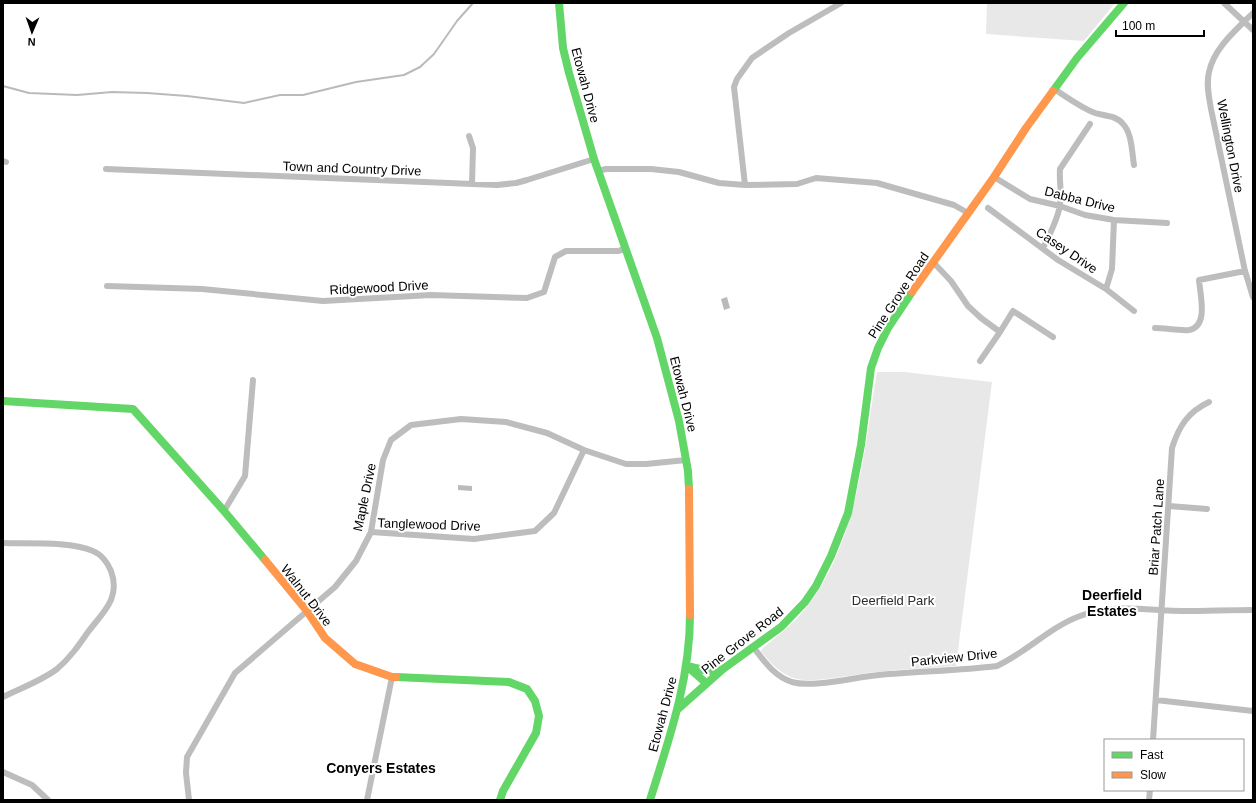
<svg xmlns="http://www.w3.org/2000/svg" width="1256" height="803" font-family="Helvetica,sans-serif">
  <style>
    .green { fill: #e8e8e8 }
    .water { fill: #bababa }
    .lines { fill: none; stroke-linecap: round; stroke-linejoin: round }
    .stream { stroke: #bababa; stroke-width: 2 }
    .street { stroke: #bdbdbd; stroke-width: 6 }
    .fast { stroke: #63d668; stroke-width: 8 }
    .slow { stroke: #ff974d; stroke-width: 8 }
    .labels { text-anchor: middle; stroke-width: 4; stroke-linejoin: round; paint-order: stroke }
    .street-label { font-size: 13px; fill: #000; stroke: #fff }
    .park-label { font-size: 13px; fill: #2c2c2c; stroke: #fff }
    .neighbourhood-label { font-size: 14px; font-weight: bold; fill: #000; stroke: #fff }
  </style>
  <rect width="100%" height="100%" fill="#fff"/>
  <path class="green" d="M987,3H1115L1084,41L986,34Z
    M877,372H904L992,382L956,666C930,668 903,669 876,672C855,674 816,683 797,679C781,675 770,663 761,651L763,648C776,637 790,627 801,614C858,546 863,455 877,372Z"/>
  <path class="water" d="M727,297L730,308L724,310L721,299Z
    M458,485L472,486V491L458,490Z"/>
  <g class="lines">
    <path class="stream" d="M3,86L29,93L77,95L112,92L147,93L187,96L244,103L280,95H303L356,82L404,75L420,67L434,54L457,21L473,3"/>
    <path class="street" d="M1224,3L1253,30
      M1253,13C1236,30 1214,48 1209,72C1206,84 1209,97 1211,109L1245,271L1253,297
      M1054,89C1067,97 1080,107 1095,113C1104,116 1116,115 1123,124C1132,133 1132,153 1134,165
      M469,136L473,148L472,184
      M3,161L6,162
      M106,169L497,185L516,183L527,180L594,159
      M598,171L606,169H651L679,172L719,183L745,185L797,184L816,178L877,183L954,205L968,213
      M994,177L1030,199L1060,206L1085,215L1114,220L1167,223
      M745,185L734,87L737,79L752,58L789,33L841,3
      M988,208L1058,260L1106,289L1134,311
      M1043,248C1049,236 1059,217 1060,204C1062,192 1059,181 1060,169L1090,124
      M933,262L951,281L968,306L981,318L1000,332L980,361
      M107,286L202,289L323,301L431,295L527,298L544,292L555,257L566,251H618L625,249
      M1106,289L1112,269L1114,220
      M1155,328C1164,328 1181,331 1189,330C1209,327 1200,294 1199,280L1245,271
      M1000,332L1013,311L1053,337
      M1169,506L1207,509
      M224,511L245,476L253,380
      M371,532L474,539L535,531L554,513L584,450
      M3,543C29,544 69,541 93,551C101,554 108,563 111,571C121,598 103,612 88,632C79,645 70,658 57,669C41,681 21,688 3,697
      M754,648C764,661 774,676 792,682C813,688 855,677 879,675C918,671 958,671 997,666C1027,652 1050,627 1080,616C1112,603 1150,611 1183,611C1206,611 1230,610 1253,610
      M1156,700L1253,711
      M1153,740L1172,448C1179,426 1188,412 1209,402
      M3,772L32,785L48,800
      M189,800L186,773L187,757L235,673L335,587L356,561L371,532L383,460L391,440L411,425L461,419L506,422L547,433L584,450L626,464H646L686,460
      M367,800L392,677
      M1149,800L1150,790"/>
    <path class="fast" d="M559,3L563,48L569,73L594,159L657,338L679,421L688,471L689,489
      M1053,91L1077,58L1124,3
      M3,401L133,409L224,511L265,560
      M687,666L708,671L722,669
      M688,667L706,683
      M396,677L509,682L527,689L535,701L539,716L536,733L503,791L500,800
      M678,709L723,669L781,627L805,602L816,586L831,556L848,513L861,445L871,368L878,348L888,328L912,292
      M650,800C669,739 690,680 690,615"/>
    <path class="slow" d="M912,292L994,177L1026,128L1053,91
      M689,489L690,615
      M265,560L307,611L325,638L355,664L392,677H396"/>
  </g>
  <g class="labels">
    <g class="street-label">
      <text transform="translate(586 85) rotate(75)" y="5">Etowah Drive</text>
      <text transform="translate(1231 146) rotate(79)" y="5">Wellington Drive</text>
      <text transform="translate(352 168) rotate(2)" y="5">Town and Country Drive</text>
      <text transform="translate(1080 199) rotate(14)" y="5">Dabba Drive</text>
      <text transform="translate(1067 250) rotate(34)" y="5">Casey Drive</text>
      <text transform="translate(379 287) rotate(-3)" y="5">Ridgewood Drive</text>
      <text transform="translate(898 295) rotate(-57)" y="5">Pine Grove Road</text>
      <text transform="translate(684 394) rotate(76)" y="5">Etowah Drive</text>
      <text transform="translate(364 497) rotate(-78)" y="5">Maple Drive</text>
      <text transform="translate(429 524) rotate(2)" y="5">Tanglewood Drive</text>
      <text transform="translate(1156 527) rotate(-86)" y="5">Briar Patch Lane</text>
      <text transform="translate(307 595) rotate(52)" y="5">Walnut Drive</text>
      <text transform="translate(742 640) rotate(-38)" y="5">Pine Grove Road</text>
      <text transform="translate(954 657) rotate(-6)" y="5">Parkview Drive</text>
      <text transform="translate(662 714) rotate(-75)" y="5">Etowah Drive</text>
    </g>
    <g class="park-label">
      <text x="893" y="605">Deerfield Park</text>
    </g>
    <g class="neighbourhood-label">
      <text x="1112" y="600">Deerfield<tspan x="1112" dy="16">Estates</tspan></text>
      <text x="381" y="773">Conyers Estates</text>
    </g>
  </g>
  <rect width="1256" height="803" fill="none" stroke="#000000" stroke-width="8"/>
  <rect x="1104" y="739" width="140" height="52" fill="#ffffff" stroke="#999999"/>
  <rect x="1112" y="752" width="20" height="6" fill="#63d668" stroke="#999999"/>
  <text x="1140" y="759" font-size="12" fill="#000000">Fast</text>
  <rect x="1112" y="772" width="20" height="6" fill="#ff974d" stroke="#999999"/>
  <text x="1140" y="779" font-size="12" fill="#000000">Slow</text>
  <g transform="translate(32 32) rotate(182)" stroke="#ffffff" stroke-width="3" paint-order="stroke">
  <path d="M0-3L7 15L0 10L-7 15Z" fill="#000000"/>
  <text y="-6" font-size="11" font-weight="bold" text-anchor="middle" fill="#000000">N</text>
  </g>
  <path d="M1116 30v6h88v-6" fill="none" stroke="#000000" stroke-width="2"/>
  <text x="1122" y="30" font-size="12" fill="#000000" stroke="#ffffff" stroke-width="3" paint-order="stroke">100 m</text>
</svg>
